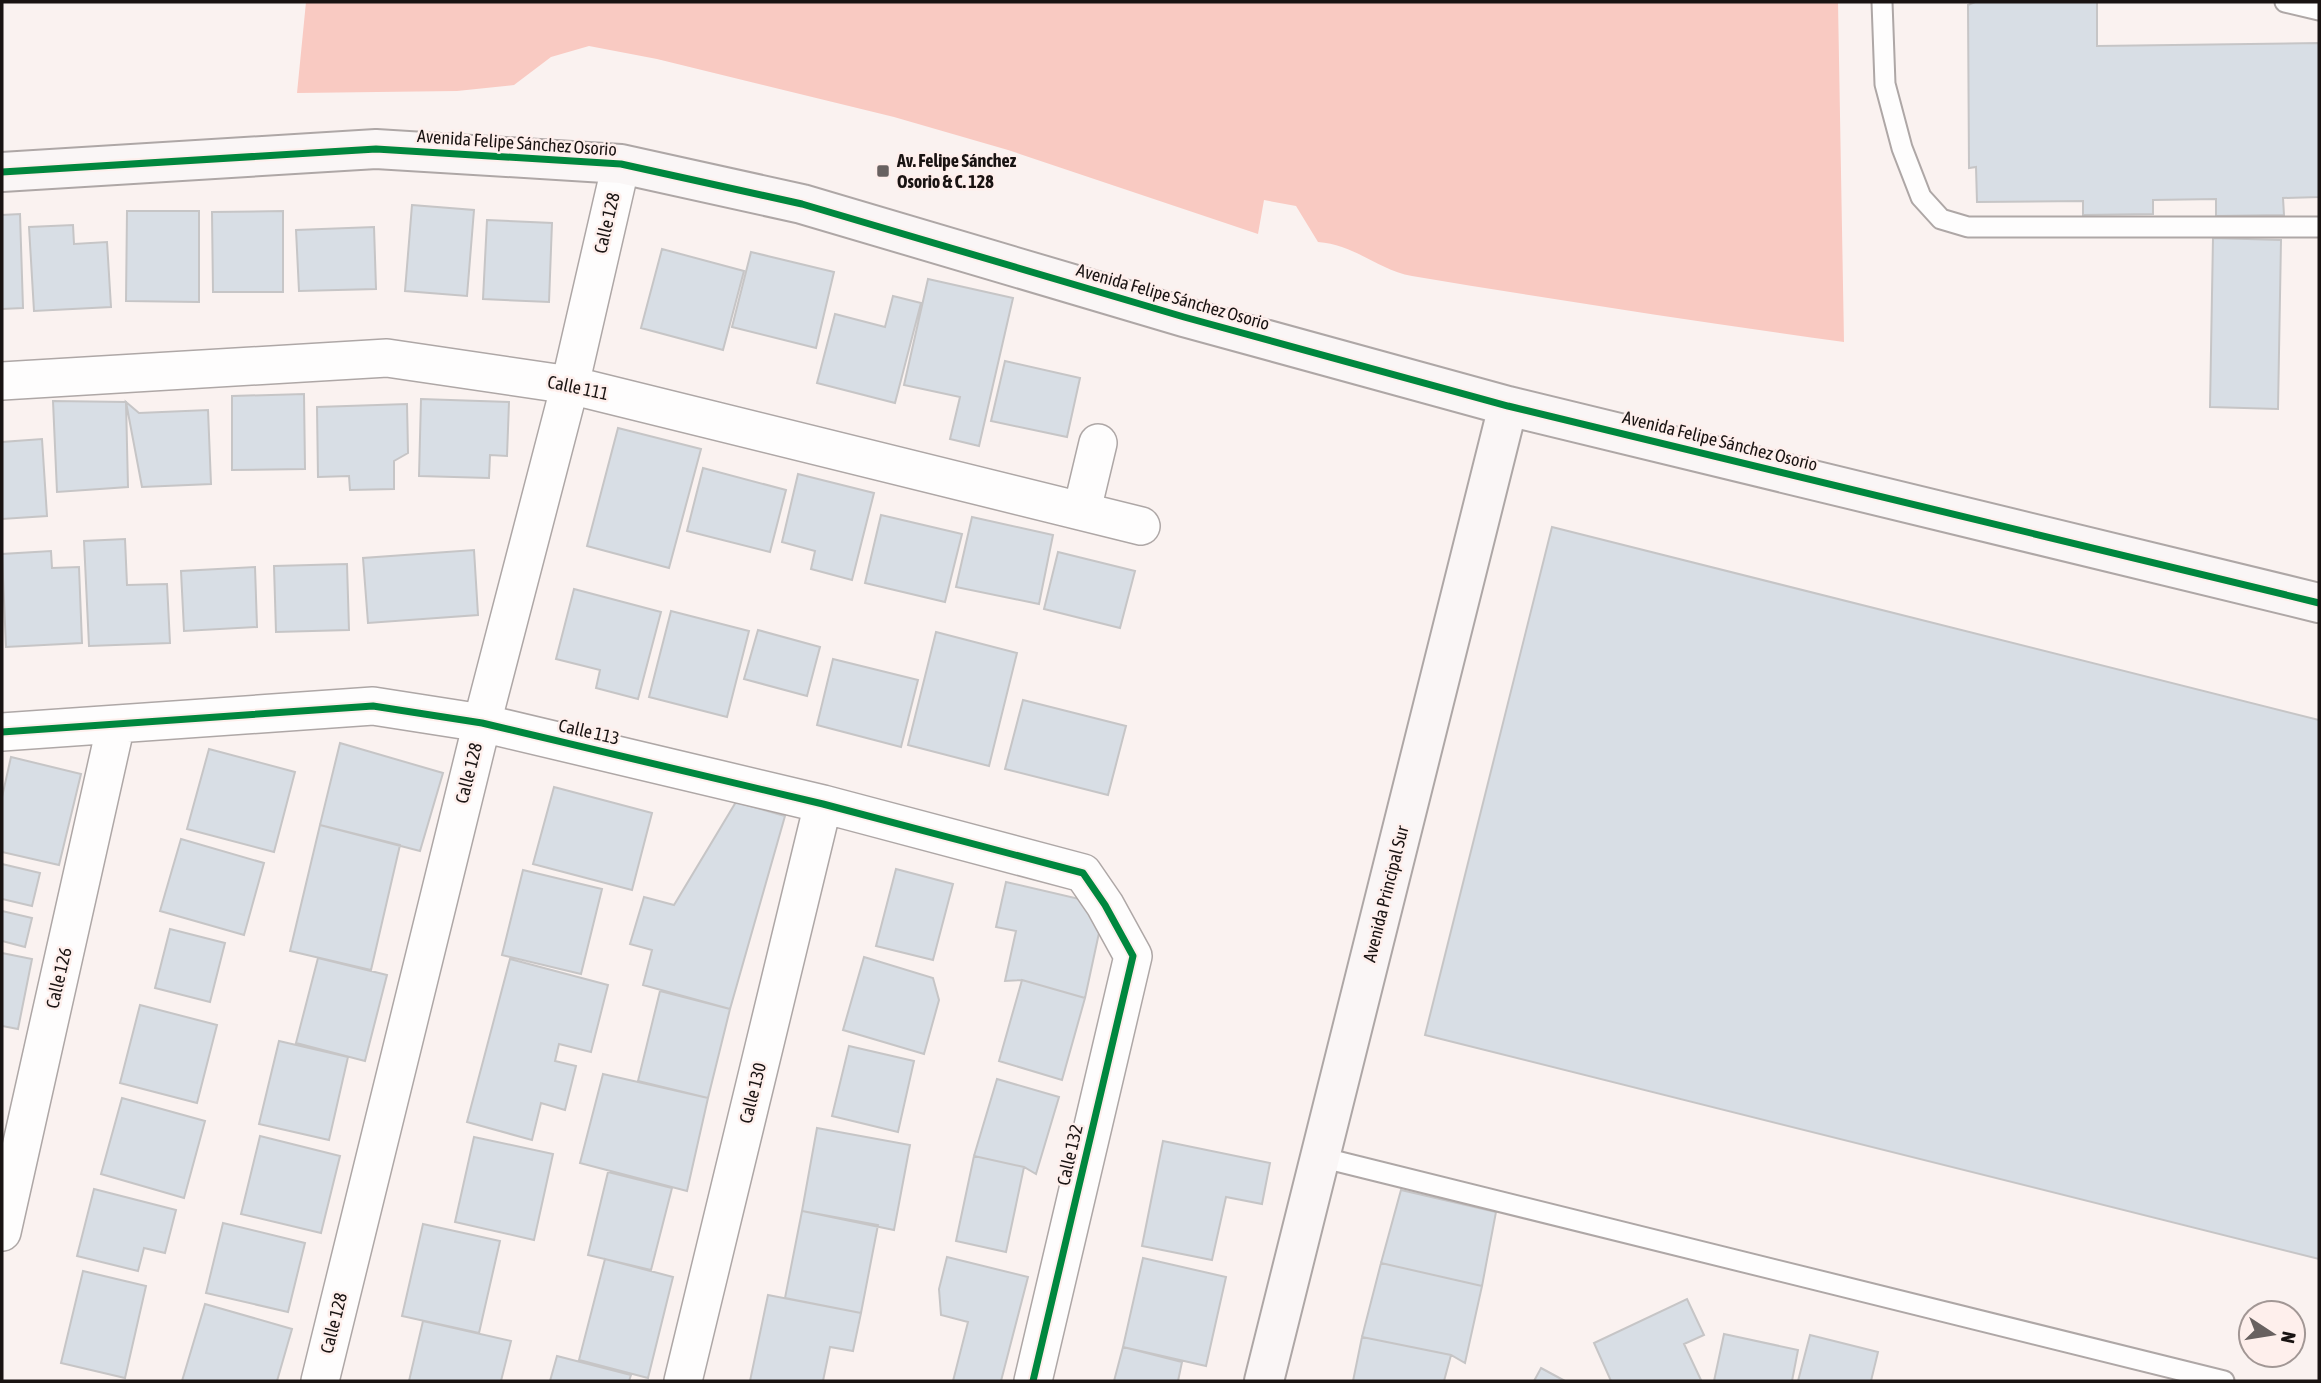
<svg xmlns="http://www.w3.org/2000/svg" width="2321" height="1383" font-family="'Asap Condensed',sans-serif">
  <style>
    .green { fill: #f9cac2 }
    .building { fill: #d8dee5; stroke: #c6c5c6; stroke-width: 2 }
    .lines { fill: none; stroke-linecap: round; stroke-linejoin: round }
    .lane-casing { stroke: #aea7a6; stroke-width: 23 }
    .street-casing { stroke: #aea7a6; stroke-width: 40 }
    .secondary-casing { stroke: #aea7a6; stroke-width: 42 }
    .lane { stroke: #fefdfd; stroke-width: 19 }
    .street { stroke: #fefdfd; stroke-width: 37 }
    .secondary { stroke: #faf6f6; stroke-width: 38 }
    .cycleway-casing { stroke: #feefec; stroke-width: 11 }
    .cycleway { stroke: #00873e; stroke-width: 7 }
    .poi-dot { fill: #686160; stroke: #feefec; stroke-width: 2.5 }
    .labels { text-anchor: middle; stroke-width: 5; stroke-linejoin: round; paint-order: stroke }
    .street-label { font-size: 18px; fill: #191312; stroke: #feefec }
    .poi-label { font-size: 18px; font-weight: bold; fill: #191312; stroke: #feefec; text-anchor: start }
  </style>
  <rect width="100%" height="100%" fill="#faf2f0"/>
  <path class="green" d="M306,2H1838L1844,342C1700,322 1556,300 1412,276C1378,270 1356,245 1318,242L1296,206L1264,200L1258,234L1008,150L894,117L657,59L589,46L551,57L514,85L457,91L297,93Z"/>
  <path class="building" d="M1975,2H2097V46L2319,43V197L2283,198L2284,215L2216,216V199L2153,200V214L2083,215V201L1977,202L1976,167L1969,168L1968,5Z
    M412,205L474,210L467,296L405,291Z
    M127,211H199V302L126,301Z
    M283,211V292H213L212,212Z
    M20,214L23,308L2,309V215Z
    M487,220L552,223L549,302L483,299Z
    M73,225L74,244L107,242L111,307L34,311L29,227Z
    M374,227L376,289L299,291L296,230Z
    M2213,238L2281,240L2278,409L2210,407Z
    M662,249L744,271L723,350L641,328Z
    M751,252L834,272L816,348L732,327Z
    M928,279L1013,298L979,446L950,439L960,397L904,385Z
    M893,296L921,303L895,403L817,383L835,314L885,327Z
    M1005,361L1080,378L1067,437L991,421Z
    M304,394L305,469L232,470V396Z
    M421,399L509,402L507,456L490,455L489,478L419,476Z
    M53,401L126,402L128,487L57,492Z
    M126,402L139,413L208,410L211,484L142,487Z
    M407,404L408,453L394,461V489L350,490L349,476L318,477L317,407Z
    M618,428L701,449L669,568L587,546Z
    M42,439L47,516L2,519V442Z
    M703,468L786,490L770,552L687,531Z
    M798,474L874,493L852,580L811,569L815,551L782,542Z
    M881,515L962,534L945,602L865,583Z
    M972,517L1053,535L1039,604L956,587Z
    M1552,527L2319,720V1259L1425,1035Z
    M125,539L127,585L167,584L170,643L89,646L84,541Z
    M474,550L478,615L368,623L363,558Z
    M51,551L52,568L79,567L82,643L6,647L2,554Z
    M1058,552L1135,571L1120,628L1044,609Z
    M347,564L349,630L276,632L274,566Z
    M255,567L257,627L184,631L181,571Z
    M574,589L661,612L638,699L596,688L600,670L556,659Z
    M671,611L749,631L727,717L649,697Z
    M758,630L820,647L807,696L744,679Z
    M936,632L1017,653L989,766L908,745Z
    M833,659L918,680L901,747L817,725Z
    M1023,700L1126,726L1108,795L1005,769Z
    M340,743L443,773L420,851L320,825Z
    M209,749L295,772L274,852L187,829Z
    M11,757L81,774L59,865L2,852V797Z
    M554,787L652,813L632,890L533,864Z
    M736,802L785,816L730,1009L643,985L652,950L630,944L644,897L674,905Z
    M320,825L400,845L371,970L290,951Z
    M181,839L264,863L244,935L160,911Z
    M2,864L40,873L32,906L2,899Z
    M896,869L953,884L933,960L876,946Z
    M523,870L602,889L581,974L502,955Z
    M1006,882L1105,905L1085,998L1022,980L1005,981L1016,931L996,927Z
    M2,911L32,918L25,947L2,941Z
    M170,929L225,943L210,1002L155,988Z
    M2,953L32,959L18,1029L2,1026Z
    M864,957L933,978L939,1000L924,1054L843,1030Z
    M318,958L387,975L365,1061L296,1043Z
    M510,959L608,985L591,1052L559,1044L555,1061L576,1066L565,1110L541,1103L532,1140L467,1122Z
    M1022,980L1085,998L1062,1080L999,1061Z
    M660,991L730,1009L708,1098L638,1081Z
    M140,1005L217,1025L197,1103L120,1083Z
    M279,1041L348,1057L329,1140L259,1124Z
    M849,1046L914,1061L898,1132L832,1116Z
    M603,1074L708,1098L687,1191L580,1163Z
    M997,1079L1059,1097L1036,1174L1024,1167L974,1156Z
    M122,1098L205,1121L184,1198L101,1174Z
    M817,1128L910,1145L894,1230L802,1211Z
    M260,1136L340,1156L321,1233L241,1214Z
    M474,1137L553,1154L534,1240L455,1222Z
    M1163,1141L1270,1163L1262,1204L1226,1197L1212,1260L1142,1246Z
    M974,1156L1024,1167L1006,1252L956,1241Z
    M608,1172L672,1188L651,1270L588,1255Z
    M94,1189L176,1210L165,1253L144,1248L138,1271L77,1256Z
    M1401,1190L1496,1212L1482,1286L1381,1263Z
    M802,1211L878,1225L861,1313L785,1298Z
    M223,1223L305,1243L288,1312L206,1293Z
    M423,1224L500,1241L479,1333L402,1316Z
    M947,1257L1028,1277L1001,1381H953L968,1322L941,1315L939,1289Z
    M1143,1258L1226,1277L1206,1366L1123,1347Z
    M605,1259L673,1277L648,1378L579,1360Z
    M1381,1263L1482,1286L1465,1363L1451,1355L1362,1337Z
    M83,1271L146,1286L125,1378L61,1363Z
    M768,1295L861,1313L853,1351L830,1347L823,1381H750Z
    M1687,1299L1704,1335L1684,1344L1701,1380L1611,1381L1594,1343Z
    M205,1304L292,1329L277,1381H182Z
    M423,1321L511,1341L501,1381H409Z
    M1724,1334L1798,1350L1792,1381H1714Z
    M1810,1335L1878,1352L1871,1381H1798Z
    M1362,1337L1451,1355L1444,1381H1353Z
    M1123,1347L1182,1362L1178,1381H1114Z
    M557,1356L631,1375L629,1381H550Z
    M1541,1368L1565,1381H1534Z"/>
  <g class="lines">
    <g class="lane-casing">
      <path id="lane" d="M1882,2L1885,84L1902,148L1921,197L1941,219L1968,227H2319
        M2285,2L2319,10
        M1320,1157L2224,1381"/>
    </g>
    <g class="street-casing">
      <path id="street" d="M2,381L387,358L570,385L1141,526
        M1082,510L1098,443
        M2,732L373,706L482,723L823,804L1083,873L1105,905L1133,956L1033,1381
        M2,1232L116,724
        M320,1381L482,723L570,385L621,164
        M683,1381L823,804"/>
    </g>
    <g class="secondary-casing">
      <path id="secondary" d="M2,172L376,149L621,164L802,204L1184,317L1508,406L2319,603
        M1264,1381L1508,406"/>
    </g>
    <use href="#lane" class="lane"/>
    <use href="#street" class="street"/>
    <use href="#secondary" class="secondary"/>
    <g class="cycleway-casing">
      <path id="cycleway" d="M2,172L376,149L621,164L802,204L1184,317L1508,406L2319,603
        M2,732L373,706L482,723L823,804L1083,873L1105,905L1133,956L1033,1381"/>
    </g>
    <use href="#cycleway" class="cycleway"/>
  </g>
  <rect class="poi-dot" x="876" y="164" width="14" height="14" rx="3.5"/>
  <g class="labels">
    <g class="street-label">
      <text transform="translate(517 143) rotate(4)" y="6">Avenida Felipe Sánchez Osorio</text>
      <text transform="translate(607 223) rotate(-77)" y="6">Calle 128</text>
      <text transform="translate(1173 297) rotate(16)" y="6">Avenida Felipe Sánchez Osorio</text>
      <text transform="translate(578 388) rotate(12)" y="6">Calle 111</text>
      <text transform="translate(1720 441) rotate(14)" y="6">Avenida Felipe Sánchez Osorio</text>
      <text transform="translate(589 732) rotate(13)" y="6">Calle 113</text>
      <text transform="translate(469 773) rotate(-76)" y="6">Calle 128</text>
      <text transform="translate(1386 894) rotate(-76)" y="6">Avenida Principal Sur</text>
      <text transform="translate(59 978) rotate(-77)" y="6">Calle 126</text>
      <text transform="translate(753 1093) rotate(-76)" y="6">Calle 130</text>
      <text transform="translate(1070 1155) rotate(-77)" y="6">Calle 132</text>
      <text transform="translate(334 1323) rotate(-76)" y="6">Calle 128</text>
    </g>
    <g class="poi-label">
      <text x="897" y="167">Av. Felipe Sánchez<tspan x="897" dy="21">Osorio &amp; C. 128</tspan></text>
    </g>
  </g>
  <rect width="2321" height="1383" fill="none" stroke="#191312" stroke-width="7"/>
  <g transform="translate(2272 1334) rotate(102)"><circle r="33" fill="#feefec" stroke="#a29795" stroke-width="2"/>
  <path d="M0-5L12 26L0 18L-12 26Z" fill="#686160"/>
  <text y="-10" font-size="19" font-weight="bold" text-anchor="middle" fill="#191312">N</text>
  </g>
</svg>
